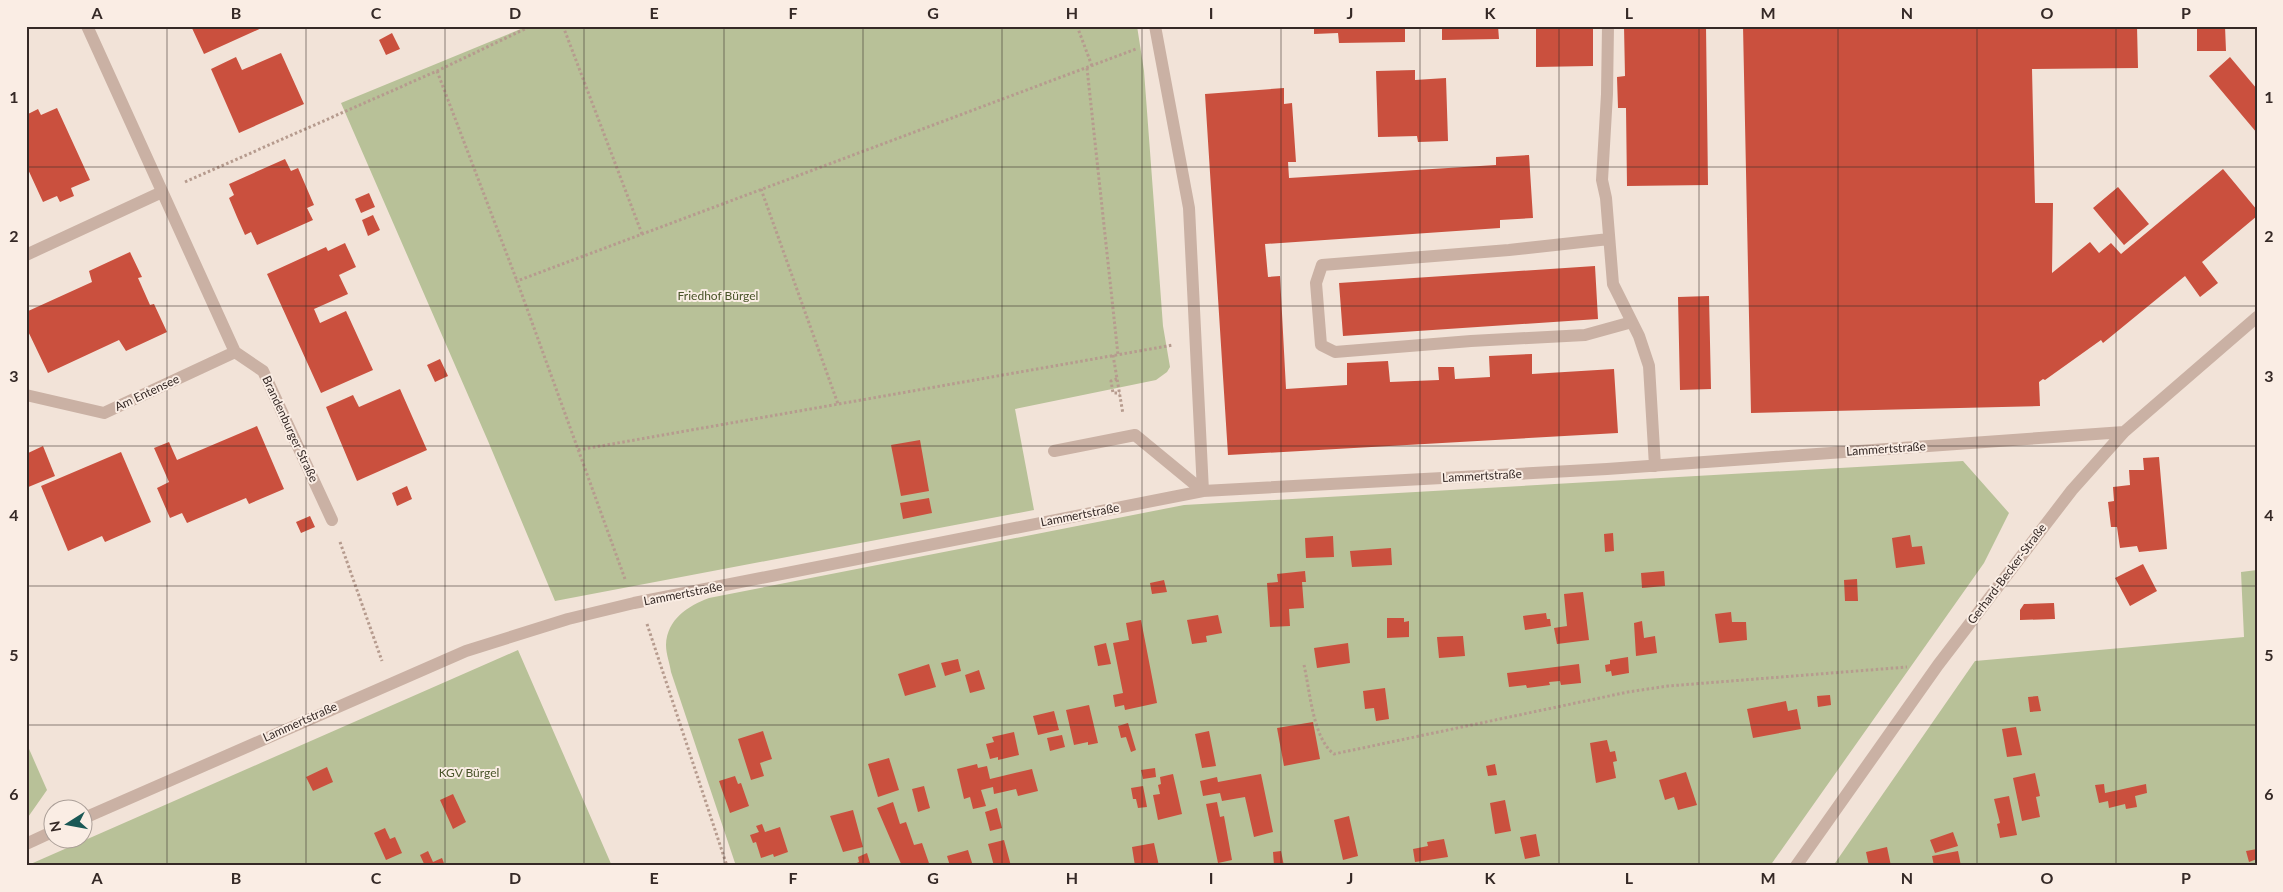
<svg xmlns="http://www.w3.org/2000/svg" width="2283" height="892" font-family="Lato,sans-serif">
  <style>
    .green { fill: #b8c198 }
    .building { fill: #ca503e }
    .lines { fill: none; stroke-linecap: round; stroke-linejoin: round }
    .path { stroke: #b69b8e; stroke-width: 3; stroke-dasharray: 2.5 2.5; stroke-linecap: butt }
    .minor { stroke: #cab1a4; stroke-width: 12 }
    .grid { fill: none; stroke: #352926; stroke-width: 1; stroke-opacity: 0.55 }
    .labels { text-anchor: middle; stroke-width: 4; stroke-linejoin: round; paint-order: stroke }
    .park-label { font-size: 12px; fill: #495429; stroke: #faede4 }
    .street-label { font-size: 12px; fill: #352926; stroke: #faede4 }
    .neatline { fill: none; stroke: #352926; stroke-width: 2 }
    .grid-label { font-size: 16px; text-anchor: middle; font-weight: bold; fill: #352926 }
  </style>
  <rect width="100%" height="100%" fill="#f2e3d8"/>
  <path class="green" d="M528,26H1137L1144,71L1163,326L1170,367L1167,372L1156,380L1015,409L1034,510L555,601L488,441L341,103Z
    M1963,461L2009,513L1984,563L1770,866H736L671,672C670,664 666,654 666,645C667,619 688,606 709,598L1184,505Z
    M2257,570V866H1833L1975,661L2244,637L2241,572Z
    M518,650L612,866H26Z
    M26,742L47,790L26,820Z"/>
  <path class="building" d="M191,26H266L204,54Z
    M1314,26H1420V29H1405V42L1339,43L1338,33L1314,34Z
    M1442,26H1498L1499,39L1442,40Z
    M1536,26H1593V66L1536,67Z
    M1624,26H1706L1708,185L1627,186L1626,108H1618L1617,77L1625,76Z
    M1743,26H2137L2138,68L2032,69L2035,203H2053L2052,273L2090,242L2099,253L2111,243L2121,254L2223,169L2257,210V216L2202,262L2218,283L2200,297L2185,276L2103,343L2101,340L2045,380L2043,379L2039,382L2040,406L1751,413Z
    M2197,26H2225L2226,51H2197Z
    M392,33L400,49L386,55L379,40Z
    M281,53L304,104L239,133L211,69L236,57L242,70Z
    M2230,57L2257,89V133L2209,76Z
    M1415,70V80L1446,78L1448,141L1418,142L1417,136L1378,137L1376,71Z
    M1284,88V104L1292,103L1296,162H1288L1289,178L1496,165V157L1529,155L1533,218L1500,220V228L1265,244L1268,277L1280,276L1286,389L1347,385V363L1388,361L1390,382L1439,380L1438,367H1454L1455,379L1490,377L1489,356L1532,354V374L1614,369L1618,433L1228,455L1205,94Z
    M57,108L90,180L71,188L74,196L60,202L57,196L43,202L26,165V115L38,109L41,115Z
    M285,159L291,171L298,168L314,205L307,208L313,220L257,245L251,232L245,235L237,217L229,198L234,195L229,184Z
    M2118,187L2149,224L2124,245L2093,208Z
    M369,193L375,207L361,213L355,199Z
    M373,215L380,230L368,236L362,220Z
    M345,243L356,267L339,275L348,294L314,309L320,323L346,311L373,370L321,393L267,274L326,247L328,251Z
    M130,252L142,277L138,278L150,305L154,304L167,332L126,351L119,340L48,373L26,327V312L92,282L89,271Z
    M1595,266L1598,319L1343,336L1339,283Z
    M1709,296L1711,389L1680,390L1678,297Z
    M440,359L448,376L435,382L427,365Z
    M400,389L427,450L357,481L326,407L353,395L359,407Z
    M257,426L284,489L249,504L246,498L187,523L182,513L170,518L157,488L169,482L154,448L169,442L177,460Z
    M920,440L929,491L901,496L891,445Z
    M43,446L55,476L26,488V454Z
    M121,452L151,522L105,542L102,536L68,551L41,486Z
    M2159,457L2167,549L2139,552L2137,546L2120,548L2117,527H2111L2108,502L2114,501L2113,487L2130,485L2129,470H2144L2143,458Z
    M407,486L412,499L397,506L392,493Z
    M929,498L932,513L903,519L900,503Z
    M310,516L315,527L301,533L296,522Z
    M1613,533L1614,551L1605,552L1604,534Z
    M1910,535L1912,547L1922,546L1925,564L1896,568L1892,538Z
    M1333,536L1334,557L1306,558L1305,538Z
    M1391,548L1392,565L1352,567L1350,551Z
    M2143,564L2157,591L2130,606L2115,578Z
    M1305,571L1306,582H1302L1304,608L1289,609L1290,626L1270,627L1267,583L1278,582L1277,574Z
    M1664,571L1665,586L1642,588L1641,573Z
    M1857,579L1858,601H1845L1844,580Z
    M1164,580L1167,592L1152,594L1150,583Z
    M1583,592L1589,640L1557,644L1554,628L1567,626L1564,594Z
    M2054,603L2055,619L2020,620V610L2024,604Z
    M1731,612L1732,622H1746L1747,640L1719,643L1715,614Z
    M1546,613L1547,619H1550L1551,626L1525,630L1523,616Z
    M1218,615L1222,633L1206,636L1207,642L1192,644L1187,620Z
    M1387,618H1404V622L1409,621V637L1387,638Z
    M1141,620L1157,703L1125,710L1124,705L1115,707L1113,695L1123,693L1113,643L1129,640L1126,623Z
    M1642,621L1644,638L1655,636L1657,653L1636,656L1634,623Z
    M1463,636L1465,656L1439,658L1437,637Z
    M1106,643L1111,664L1098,666L1094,646Z
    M1348,643L1350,663L1317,668L1314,648Z
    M1628,657L1629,673L1612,676L1611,671L1606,672L1605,665L1610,664V660Z
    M958,659L961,671L945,676L941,663Z
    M929,664L936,687L905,696L898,674Z
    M1579,664L1581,683L1561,685L1560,681L1549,682L1550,685L1527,688L1526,685L1509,687L1507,673Z
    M979,670L985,689L970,693L965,675Z
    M1385,688L1389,719L1376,721L1374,708L1365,709L1363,691Z
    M1830,695L1831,705L1818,707L1817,696Z
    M2038,696L2041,711L2030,712L2028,697Z
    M1786,701L1788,711L1797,709L1801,729L1753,738L1747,709Z
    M1089,705L1098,743L1088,745V742L1074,745L1066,710Z
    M1054,711L1059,730L1038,735L1033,716Z
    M1313,722L1320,759L1284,766L1277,728Z
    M1128,723L1136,750L1131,752L1126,737L1121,738L1118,726Z
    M2016,727L2022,755L2007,757L2002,729Z
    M763,731L772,759L760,763L764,776L751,780L738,739Z
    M1209,731L1216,766L1202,768L1195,734Z
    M1014,732L1019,755L998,760V757L990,759L986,744L994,742L992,737Z
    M1062,735L1065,747L1050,751L1047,738Z
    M1607,740L1610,752L1615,751L1617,761L1613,762L1616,778L1596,783L1590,743Z
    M889,758L899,790L878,797L868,764Z
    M977,764L978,768L987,766L990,779L1032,769L1038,791L1018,796L1016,789L994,794L993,787L981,790L986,806L973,809L970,797L964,799L957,769Z
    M1495,764L1497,775L1488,776L1486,766Z
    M327,767L333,782L313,791L306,777Z
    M1155,768L1156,777L1143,779L1141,770Z
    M1686,772L1697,805L1678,810L1674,797L1665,800L1659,780Z
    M2035,773L2040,796L2036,797L2040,817L2022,821L2013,778Z
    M1173,774L1182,814L1158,820L1153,795L1160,794L1158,785L1161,784L1160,777Z
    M1261,774L1273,832L1254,837L1245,797L1222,801L1220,793L1203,796L1200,781L1217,777L1218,782Z
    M735,776L738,784L741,783L749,806L730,813L719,781Z
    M2104,784L2105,793L2146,784L2147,793L2135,796L2137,807L2126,809L2125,804L2109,808L2108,801L2099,803L2095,785Z
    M924,786L930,808L918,812L912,789Z
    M1143,786L1147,807L1138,808L1136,799H1133L1131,788Z
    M453,794L466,822L453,829L440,800Z
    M2009,796L2017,835L2000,838L1997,824L2000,823L1994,799Z
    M1505,800L1511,831L1495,834L1490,803Z
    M893,802L900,824L906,822L914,845L922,843L930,866H902L877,808Z
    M1217,802L1220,817L1224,816L1232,860L1218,863L1206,804Z
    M997,808L1002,828L990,831L985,812Z
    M853,810L863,847L843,852L830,816Z
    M1349,816L1358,856L1343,860L1334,820Z
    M762,824L765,832L780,827L788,852L774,857L773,854L761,858L756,842L753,843L750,835L759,832L756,826Z
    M385,828L390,839L395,837L402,853L386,860L374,833Z
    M1953,832L1958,846L1935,853L1930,840Z
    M1536,834L1540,856L1525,859L1520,837Z
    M1444,839L1448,857L1415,862L1413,849L1428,846L1427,842Z
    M1004,840L1011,866H994L988,844Z
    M1154,843L1159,866H1135L1132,847Z
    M1887,847L1891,866H1869L1866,852Z
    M2257,849V859L2249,862L2246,851Z
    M968,850L973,866H950L947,856Z
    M428,851L433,862L442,858L445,866H425L420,855Z
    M1281,851L1284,866H1274L1273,852Z
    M1958,851L1961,866H1934L1932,856Z
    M867,853L871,866H850L859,862L858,857Z"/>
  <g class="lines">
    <path class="path" d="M563,26L642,234
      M1077,26L1092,66
      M1087,68L1118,355
      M437,71L517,281
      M185,182L437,71L531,26
      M761,189L838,404
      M1113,355L1123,414
      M1117,379L1111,381L1113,393H1120
      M578,450L1173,345
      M340,542L382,661
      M625,579L517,281L1136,49
      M647,624L727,866
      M1304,665C1310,691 1313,739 1334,754L1628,692L1668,686L1907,667"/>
    <path class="minor" d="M87,26L235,352L263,371L332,520
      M1155,26L1189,208L1203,491
      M1608,26L1607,94L1602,180L1606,198L1613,284L1639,336L1649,366L1655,466
      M1609,239L1509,250L1322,265L1316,283L1321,345L1335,352L1471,341L1585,335L1632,322
      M26,255L162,192
      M26,395L104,413L235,352
      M1054,451L1135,435L1203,491
      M82,819L466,651L568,619L634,603L1203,491L1607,469L2124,432
      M26,844L52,832
      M1796,866L1938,665L2072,490L2124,432L2257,317"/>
  </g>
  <path class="grid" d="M167,26V866M306,26V866M445,26V866M584,26V866M724,26V866M863,26V866M1002,26V866M1142,26V866M1281,26V866M1420,26V866M1559,26V866M1699,26V866M1838,26V866M1977,26V866M2116,26V866M26,167H2257M26,306H2257M26,446H2257M26,586H2257M26,725H2257"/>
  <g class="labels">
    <g class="park-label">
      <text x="718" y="300">Friedhof Bürgel</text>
      <text x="469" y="777">KGV Bürgel</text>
    </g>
    <g class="street-label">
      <text transform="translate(147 393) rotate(-25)" y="4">Am Entensee</text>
      <text transform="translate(290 429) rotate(65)" y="4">Brandenburger Straße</text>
      <text transform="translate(1886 449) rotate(-4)" y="4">Lammertstraße</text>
      <text transform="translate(1482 476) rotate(-3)" y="4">Lammertstraße</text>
      <text transform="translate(1080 515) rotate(-11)" y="4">Lammertstraße</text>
      <text transform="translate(2007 574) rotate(-53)" y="4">Gerhard-Becker-Straße</text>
      <text transform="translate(683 594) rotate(-11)" y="4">Lammertstraße</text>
      <text transform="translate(300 722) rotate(-24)" y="4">Lammertstraße</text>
    </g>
  </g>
  <rect width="2283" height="892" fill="none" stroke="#faede4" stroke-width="55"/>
  <g transform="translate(68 824) rotate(259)"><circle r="24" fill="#faede4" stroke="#ab9f98"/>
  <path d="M0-4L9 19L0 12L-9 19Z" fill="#1a5855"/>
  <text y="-8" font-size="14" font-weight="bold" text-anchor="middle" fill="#352926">N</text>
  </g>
  <rect x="28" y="28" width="2228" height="836" class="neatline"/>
  <g class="grid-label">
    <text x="97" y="19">A</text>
    <text x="236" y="19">B</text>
    <text x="376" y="19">C</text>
    <text x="515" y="19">D</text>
    <text x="654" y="19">E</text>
    <text x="793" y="19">F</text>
    <text x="933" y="19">G</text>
    <text x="1072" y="19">H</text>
    <text x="1211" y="19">I</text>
    <text x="1350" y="19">J</text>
    <text x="1490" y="19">K</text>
    <text x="1629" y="19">L</text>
    <text x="1768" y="19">M</text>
    <text x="1907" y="19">N</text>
    <text x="2047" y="19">O</text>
    <text x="2186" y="19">P</text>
    <text x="14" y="103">1</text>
    <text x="2269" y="103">1</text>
    <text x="14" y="242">2</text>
    <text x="2269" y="242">2</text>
    <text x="14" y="382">3</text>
    <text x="2269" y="382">3</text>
    <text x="14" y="521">4</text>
    <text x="2269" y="521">4</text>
    <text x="14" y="661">5</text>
    <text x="2269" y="661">5</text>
    <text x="14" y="800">6</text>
    <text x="2269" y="800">6</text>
    <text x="97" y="884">A</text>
    <text x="236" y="884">B</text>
    <text x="376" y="884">C</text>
    <text x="515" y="884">D</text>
    <text x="654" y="884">E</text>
    <text x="793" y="884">F</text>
    <text x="933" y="884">G</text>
    <text x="1072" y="884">H</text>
    <text x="1211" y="884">I</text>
    <text x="1350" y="884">J</text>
    <text x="1490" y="884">K</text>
    <text x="1629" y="884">L</text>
    <text x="1768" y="884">M</text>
    <text x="1907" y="884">N</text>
    <text x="2047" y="884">O</text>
    <text x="2186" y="884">P</text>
  </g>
</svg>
